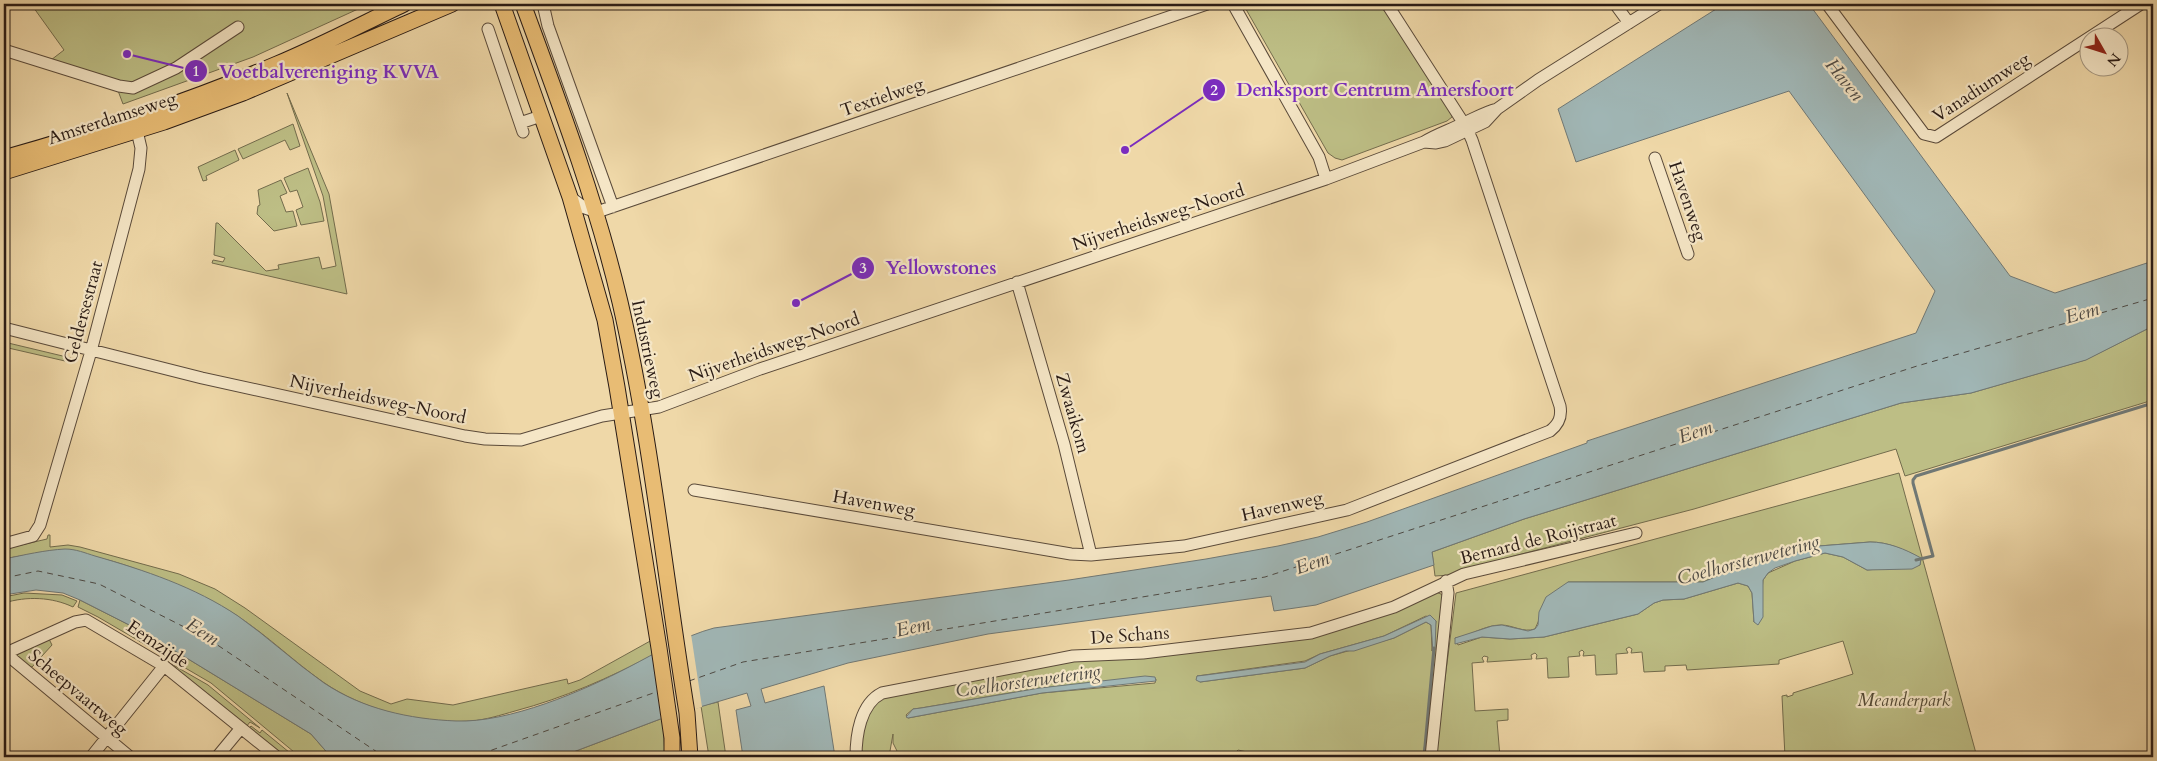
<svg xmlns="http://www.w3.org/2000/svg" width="2157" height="761" font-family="Cardo,serif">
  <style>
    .green { fill: #bdbe85; stroke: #736c4d; fill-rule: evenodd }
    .water { fill: #a0b6b5; stroke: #707875 }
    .pier { fill: #efd8a8 }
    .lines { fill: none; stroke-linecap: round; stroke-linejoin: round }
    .stream { stroke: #707875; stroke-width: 3 }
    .ferry { stroke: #4d4a45; stroke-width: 1; stroke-dasharray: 6 5; stroke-linecap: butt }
    .minor-casing { stroke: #5a4a3a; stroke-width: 13 }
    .major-casing { stroke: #291b15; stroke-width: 17 }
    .minor { stroke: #f5e6c6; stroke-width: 11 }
    .major { stroke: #e8bc74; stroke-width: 15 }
    .labels { text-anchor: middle; stroke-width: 4.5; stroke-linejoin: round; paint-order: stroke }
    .street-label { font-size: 18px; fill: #291b15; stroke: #f5e6c6 }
    .park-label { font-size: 18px; font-style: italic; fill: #554c37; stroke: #f5e6c6 }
    .water-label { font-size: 19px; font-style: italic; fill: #4d4a45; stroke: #f5e6c6 }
    .leader { fill: none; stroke: #7b2cbf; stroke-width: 2 }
    .callout-dot { fill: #7b2cbf; stroke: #f5e6c6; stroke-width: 2 }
    .mark-label { font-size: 15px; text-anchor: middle; font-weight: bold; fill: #fff }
    .callout-label { font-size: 19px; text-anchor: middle; font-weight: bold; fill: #7b2cbf; stroke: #f5e6c6; stroke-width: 4.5; stroke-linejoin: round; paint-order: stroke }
  </style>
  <rect width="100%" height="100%" fill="#efd8a8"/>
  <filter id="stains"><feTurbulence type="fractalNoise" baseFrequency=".004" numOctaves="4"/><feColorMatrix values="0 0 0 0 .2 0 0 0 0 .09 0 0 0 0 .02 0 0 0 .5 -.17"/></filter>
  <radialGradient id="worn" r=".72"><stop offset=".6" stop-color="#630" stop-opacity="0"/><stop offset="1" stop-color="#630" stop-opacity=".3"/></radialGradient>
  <path class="green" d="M31,4H369L253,57L123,104L117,88L134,87L180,61L136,83H128L51,60L64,50Z
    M1243,4H1383L1453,111L1452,117L1447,121L1342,160L1335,158L1328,153Z
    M287,93L329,194L347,294L212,263L213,260L223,262L225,258L214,255L216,223H218L266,271L279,269L278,265L319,257L322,269L336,266L323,196Z
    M293,124L300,146L290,150L285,140L243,159L238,149Z
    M235,150L239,160L206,176L207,180L203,181L198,167Z
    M308,168L320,202L324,221L301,225L296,210L303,207L297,190L290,192L284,178Z
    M281,180L287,193L280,196L286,212L293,211L297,226L274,231L257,214L258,206L260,205L258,190Z
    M2153,326V400L1905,476L1896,449L1694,509L1514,556L1450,575L1435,576L1432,552L1524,519L1901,403L1971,393L2085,360Z
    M4,342L71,358L72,360L65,359V361L4,347Z
    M1899,473L1977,757H1785L1782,696L1787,695V697L1793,695V693L1853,674L1843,641L1779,660V664L1687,670L1686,665L1665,666V671L1644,672L1642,652L1631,653L1632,649L1629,647L1626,649L1628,653L1616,654L1617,674L1596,675L1595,655L1583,656L1584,652L1582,650L1579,652L1580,656L1568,657L1569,677L1548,678L1547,658L1536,659L1537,655L1535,653L1531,655L1532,659L1487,662L1488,657L1484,656L1482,658L1484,662L1472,663L1475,711L1508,709V720L1497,721L1500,757H1435L1456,593ZM1870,542C1888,542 1902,549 1918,557L1921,559L1920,565L1867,570L1843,557L1825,553L1795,561L1768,573L1763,580L1761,601L1754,622L1752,593L1748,586L1738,583L1684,599L1663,600L1654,603L1638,614L1544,637L1510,639L1482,637L1458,645L1455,638C1471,636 1484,625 1501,625C1513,625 1523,633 1535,629L1539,620L1568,582H1703L1734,569L1752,566L1771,556L1776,559L1798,552L1804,546L1810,545L1819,546Z
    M48,535H50V547L68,545L80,547L179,574L215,589L245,608L360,691L391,704L407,699L453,705L567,679L568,684L580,680L652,640L655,654C609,678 564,698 515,711C501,715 485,720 471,721C420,724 365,711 323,682C293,661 267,635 236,615C212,600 188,589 162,579C103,555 67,546 4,559V549L47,539Z
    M1436,592L1441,594L1444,598L1423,757H1253L1247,752L1238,750L1231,757H900L893,743V734L890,751L893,757H859C859,737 865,715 879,699L1076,658L1249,645ZM1426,616L1436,621L1432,651L1431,625L1426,622L1394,638L1330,656L1305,668L1200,682L1197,676L1305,661L1320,654L1384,636ZM1156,679L1155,683L1042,693L908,718L906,715L913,709L921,708L1040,688Z
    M24,593L62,595L77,601L73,607C52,597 27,596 4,603V597Z
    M80,600L149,635L311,734L331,757H300L211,683L98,617L78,607Z
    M49,639L52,645L32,667L27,666L17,657L18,654Z
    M168,662L208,685L260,728L250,722L246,727Z
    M718,702L726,757H709L701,706Z
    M663,718L665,757H560Z
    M251,726L260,733L262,730L295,757H283L248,729Z"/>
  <path class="water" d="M1724,4H1809L2010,276L2055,293L2153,261V326L2086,360L1971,393L1901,403L1524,519L1432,552L1434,565L1316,605L1274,611L1271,596L988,634L848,663L761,689L765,703L824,686L835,757H743L736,710L751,706L747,693L663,718L560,757H331L311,734L149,635L80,600L63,593L36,590L4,595V559C24,555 45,550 65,549C76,549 85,553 95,556C144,570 195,587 238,616C268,637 294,662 324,683C363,709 409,719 456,721C509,723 583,691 629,667C656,653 684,636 714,628L1069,580L1206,559L1278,546L1318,537L1367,522L1587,443V441L1916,333L1935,291L1789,91L1576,162L1558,109Z
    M1870,542C1888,542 1905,549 1921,558L1920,565L1912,569L1867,570L1843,557L1825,553L1795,561L1775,568L1768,573L1763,580V617L1758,625L1754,622L1752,593L1748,586L1738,583L1684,599L1663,600L1654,603L1638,614L1544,637L1510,639L1482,637L1455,644V638L1492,626L1502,625L1528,631L1535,629L1538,625L1539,612L1546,597L1568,582H1703L1734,569L1752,566L1771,556L1776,559L1798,552L1804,546L1810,545L1819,546Z
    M1430,615L1436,621L1435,650L1433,652L1431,625L1426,622L1394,638L1354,651H1346L1330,656L1305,668L1200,682L1196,680L1197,676L1206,675L1305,662L1320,654L1384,636Z
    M1145,676L1155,677L1156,681L1042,693L908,718L906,717L913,709L921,708L1040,688Z"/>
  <path class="pier" d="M691,634L702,707L661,721L652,653Z"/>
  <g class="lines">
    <path class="stream" d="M1916,560L1933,556L1913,483V480L1916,476L2153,403
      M1424,757L1434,648"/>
    <path class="ferry" d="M4,578L38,571L99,584L210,640L383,756H475L659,691
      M689,681L743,662L1265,577L1917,366L2153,298"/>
    <g class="minor-casing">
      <path id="minor" d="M543,4L548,26L613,207
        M1233,4L1319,157L1326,179
        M1615,4L1629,23
        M1827,4L1924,134L1936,137L2141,4
        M488,29L523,132
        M4,50L119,86L133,88L176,68L238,27
        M520,123L541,116
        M1424,142L1436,143L1445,141L1485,122L1497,109L1538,80L1659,4
        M1655,158L1688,254
        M570,197L585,208L597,212L1207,4
        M1017,282L1064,444L1091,555
        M4,328L202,378L465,436L485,439L521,440L602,416L659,407L760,369L1326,179L1424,142C1437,134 1450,130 1464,123C1475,118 1485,112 1497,109
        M694,490L1071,554L1091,555L1184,546L1347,510L1550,431C1559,424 1562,417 1560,406L1472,140L1466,127L1387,4
        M4,544L33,536L40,525L91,351L139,169L141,148L137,131L131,129
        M5,653L130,757
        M4,654L75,622L86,620L164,666L277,757
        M91,757L164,666
        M217,757L241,728
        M856,757C856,736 860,704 882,693L1073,656L1143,653L1311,633L1394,607L1464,574L1636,533
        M1431,757L1448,593L1446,581"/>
    </g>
    <g class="major-casing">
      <path id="major" d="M502,4L570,197L605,320L617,387L659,648L672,738V757
        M523,4C559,102 596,200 620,302C651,437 665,577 687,713L690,757
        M4,158C96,132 188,102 277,64C320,46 362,24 404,4
        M4,172L164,122L243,93L452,4"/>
    </g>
    <use href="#minor" class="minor"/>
    <use href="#major" class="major"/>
  </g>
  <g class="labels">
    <g class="street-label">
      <text transform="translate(1981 87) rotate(-33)" y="6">Vanadiumweg</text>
      <text transform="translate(882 97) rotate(-19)" y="6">Textielweg</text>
      <text transform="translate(112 118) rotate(-18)" y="6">Amsterdamseweg</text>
      <text transform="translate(1688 201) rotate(71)" y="6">Havenweg</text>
      <text transform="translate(1158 217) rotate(-18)" y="6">Nijverheidsweg-Noord</text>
      <text transform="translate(83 312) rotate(-75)" y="6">Geldersestraat</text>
      <text transform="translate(774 347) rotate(-19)" y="6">Nijverheidsweg-Noord</text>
      <text transform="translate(648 349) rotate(78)" y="6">Industrieweg</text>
      <text transform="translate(378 399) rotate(12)" y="6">Nijverheidsweg-Noord</text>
      <text transform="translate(1073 413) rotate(74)" y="6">Zwaaikom</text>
      <text transform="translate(874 503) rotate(10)" y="6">Havenweg</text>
      <text transform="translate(1282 506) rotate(-13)" y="6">Havenweg</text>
      <text transform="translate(1538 539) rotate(-14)" y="6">Bernard de Roijstraat</text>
      <text transform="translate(1130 635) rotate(-4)" y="6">De Schans</text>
      <text transform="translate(158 644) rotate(34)" y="6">Eemzijde</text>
      <text transform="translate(78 692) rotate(40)" y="6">Scheepvaartweg</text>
    </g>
    <g class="park-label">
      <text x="1904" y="706">Meanderpark</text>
    </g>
    <g class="water-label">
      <text transform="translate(1845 79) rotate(51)" y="7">Haven</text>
      <text transform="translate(2082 312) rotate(-16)" y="7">Eem</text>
      <text transform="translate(1695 431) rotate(-19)" y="7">Eem</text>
      <text transform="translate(1748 559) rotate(-15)" y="7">Coelhorsterwetering</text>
      <text transform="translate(1312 562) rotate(-19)" y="7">Eem</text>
      <text transform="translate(913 626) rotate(-13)" y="7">Eem</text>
      <text transform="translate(203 631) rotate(32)" y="7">Eem</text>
      <text transform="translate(1028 680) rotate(-8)" y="7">Coelhorsterwetering</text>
    </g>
  </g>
  <path class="leader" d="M127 54L196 71M1125 150L1214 90M796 303L863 268"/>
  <g class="callout-dot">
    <circle cx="127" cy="54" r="5"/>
    <circle cx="1125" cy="150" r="5"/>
    <circle cx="796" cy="303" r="5"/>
    <circle cx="196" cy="71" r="12"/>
    <circle cx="1214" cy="90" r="12"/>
    <circle cx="863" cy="268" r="12"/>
  </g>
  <g class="mark-label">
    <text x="196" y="76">1</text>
    <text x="1214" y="95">2</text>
    <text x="863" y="273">3</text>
  </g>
  <g class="callout-label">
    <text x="329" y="78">Voetbalvereniging KVVA</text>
    <text x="1375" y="96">Denksport Centrum Amersfoort</text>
    <text x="941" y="274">Yellowstones</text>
  </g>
  <rect width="2157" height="761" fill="none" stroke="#efd8a8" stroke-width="20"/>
  <rect x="5" y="5" width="2147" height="751" fill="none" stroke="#291b15" stroke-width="2.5"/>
  <rect x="10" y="10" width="2137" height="741" fill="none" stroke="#291b15"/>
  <g transform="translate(2104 52) rotate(129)"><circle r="24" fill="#f5e6c6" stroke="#a3957f"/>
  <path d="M0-4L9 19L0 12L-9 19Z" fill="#8f2418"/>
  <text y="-8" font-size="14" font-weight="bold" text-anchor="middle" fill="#291b15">N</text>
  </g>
  <rect width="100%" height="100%" filter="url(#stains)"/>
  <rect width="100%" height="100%" fill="url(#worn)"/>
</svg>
